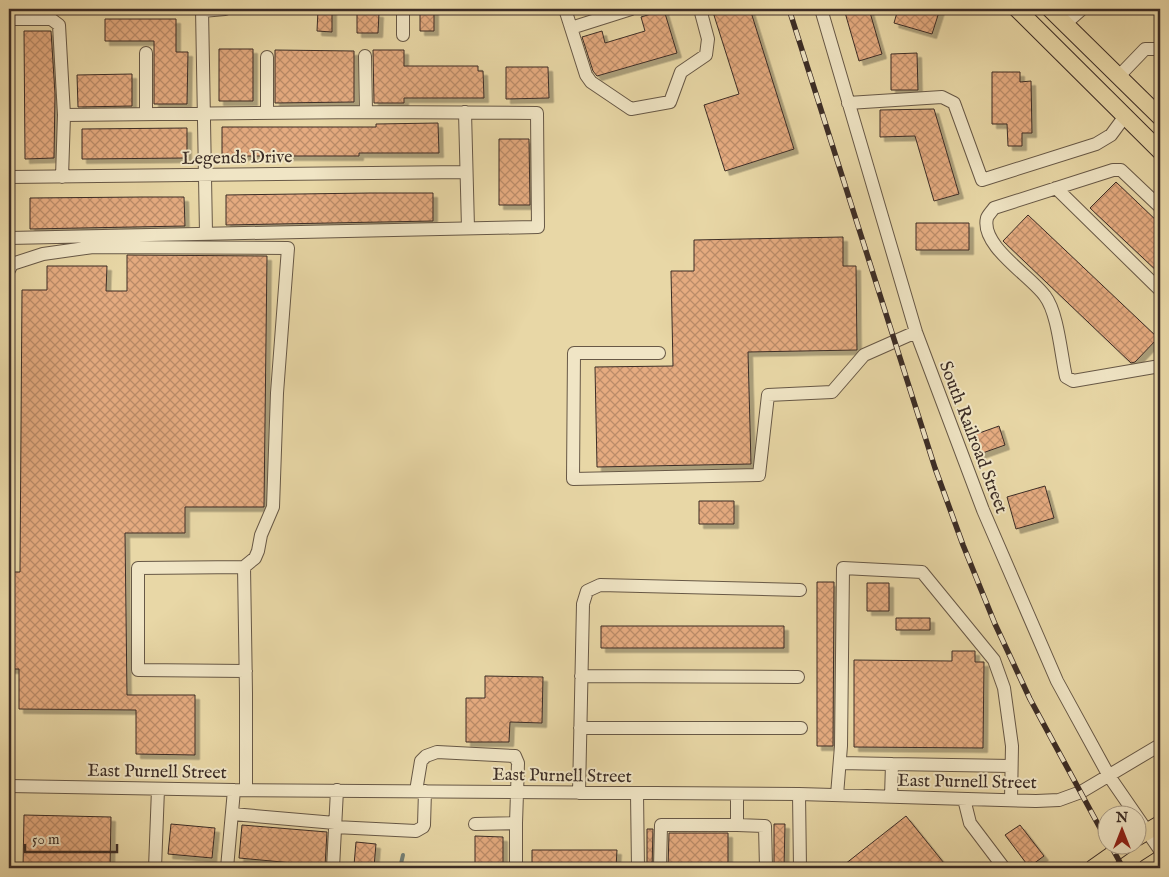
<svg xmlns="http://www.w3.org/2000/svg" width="1169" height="877" font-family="'IM FELL English',serif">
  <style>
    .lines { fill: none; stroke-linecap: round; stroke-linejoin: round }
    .stream { stroke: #738077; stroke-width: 4 }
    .building { fill: url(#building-cross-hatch); stroke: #3c2d26; filter: url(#shadow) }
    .minor-casing { stroke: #675846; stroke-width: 14 }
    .major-casing { stroke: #3c2d26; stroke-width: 18 }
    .minor { stroke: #f0e5c5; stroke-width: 12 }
    .major { stroke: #e8d7a6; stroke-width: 16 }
    .rail-casing { stroke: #3c2d26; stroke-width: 5.5 }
    .rail { stroke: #f0e5c5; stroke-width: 4; stroke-dasharray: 11; stroke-linecap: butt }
    .labels { text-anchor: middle; stroke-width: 4; stroke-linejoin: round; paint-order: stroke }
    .street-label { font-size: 18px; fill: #3c2d26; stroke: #f0e5c5 }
  </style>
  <defs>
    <pattern id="building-cross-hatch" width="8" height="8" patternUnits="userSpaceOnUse" patternTransform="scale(1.25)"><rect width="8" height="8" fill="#e5ab80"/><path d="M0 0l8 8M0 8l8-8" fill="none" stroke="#bb8c69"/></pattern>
    <filter id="shadow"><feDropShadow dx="4.5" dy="4.5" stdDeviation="0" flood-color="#0004"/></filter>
  </defs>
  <rect width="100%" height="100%" fill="#e8d7a6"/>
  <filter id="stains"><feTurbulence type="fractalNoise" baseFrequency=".004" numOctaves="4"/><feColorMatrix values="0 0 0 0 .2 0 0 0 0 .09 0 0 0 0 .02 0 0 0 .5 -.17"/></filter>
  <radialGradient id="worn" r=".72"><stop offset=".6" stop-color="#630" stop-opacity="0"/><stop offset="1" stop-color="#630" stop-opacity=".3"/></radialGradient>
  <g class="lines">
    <path class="stream" d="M400,868L403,855"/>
  </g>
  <path class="building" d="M420,9H434V31H420Z
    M712,9H750L794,149L725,171L704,105L739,94Z
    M844,9H869L882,54L859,61Z
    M898,9H940L932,34L894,23Z
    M318,10H332V32L317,31Z
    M664,10L677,53L597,76L593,71L582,37L602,31L605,43L645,31L641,17Z
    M357,12L379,13L378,33H357Z
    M105,19H176V52H188L187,104H154V41H105Z
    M24,31H51L55,94L54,158L25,159Z
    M219,49H253V101H219Z
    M275,50L354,51V102L275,103Z
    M373,50H404V66H478V71H483L484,98H404V103H374Z
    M917,53L918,90H891V54Z
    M506,67H548L549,98L506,99Z
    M992,72H1020V82L1031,81L1032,133H1022V146H1008L1007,124H992Z
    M132,74V106L78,107L77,75Z
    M934,109L959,194L934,201L915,136L880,137V110Z
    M438,123L439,153H359V156H222V127H376V124Z
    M187,128V158L82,159V129Z
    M499,139H529L530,205H499Z
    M1116,182L1160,224V274L1090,208Z
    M370,193H433V221L226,225V195Z
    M142,197H184L185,226L30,229V198Z
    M1028,215L1158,338L1135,362L1131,363L1003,241Z
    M916,223H969V250H916Z
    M843,237V266H856L857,350L748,352L751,464L597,467L595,367L673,366L671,271H694V240Z
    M127,255L267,256L264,507H185V533H125L127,695H195V755L136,754V710L19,709V669H9V572H20L22,290H47V266H107L106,291H127Z
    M999,426L1005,445L977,455L971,436Z
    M1045,486L1054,518L1016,529L1007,497Z
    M699,501H734V524H699Z
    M817,582H834L833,746H817Z
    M867,583H889V611H867Z
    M896,618H930V630H896Z
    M601,626H784V648H601Z
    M952,651H975V662H984L983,748L854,747V660L952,661Z
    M485,676L543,677L542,723L510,722L509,742H466V698H485Z
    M24,815L111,817L110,868H23Z
    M906,816L948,868H840Z
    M171,824L215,828L212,858L168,854Z
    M774,824H785L784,868H774Z
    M242,825L327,832L325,866L239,858Z
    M1020,825L1044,856L1029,867L1005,835Z
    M647,829H653L652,868H647Z
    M669,833H728V868H668Z
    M475,836L503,837V868H475Z
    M356,842L376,844L374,867L354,865Z
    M532,850H617L616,868H532Z"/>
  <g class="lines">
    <g class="minor-casing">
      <path id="minor" d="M202,9L206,233
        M565,9L586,75L591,82L631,109L670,102L681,72L706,55L708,39L700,9
        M821,9L916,332L983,510L1057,681L1109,776L1160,850
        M202,11L225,9
        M9,19H51L59,25L64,115L366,112L365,56
        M1065,24L1082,9
        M571,28L631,9
        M403,35V9
        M146,53V114
        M1119,76L1145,49H1160
        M848,103L942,97L954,103L982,180L1096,144L1111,135L1125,116
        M465,112L468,228
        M267,113V57
        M9,177L465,172
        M62,177L64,115
        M1056,188L1160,290
        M1160,207L1121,170H1113L994,208C992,211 988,215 987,218C980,246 1031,276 1045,296C1058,313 1061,355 1066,377L1073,381L1160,366
        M9,238L538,227L537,113L366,112
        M9,270L12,264L43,254L93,247L288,248L277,393L273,507L261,535L258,551L255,558L244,567L138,568V670L246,671
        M659,353H574L573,479L759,475L768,395L832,392L864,355L916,332
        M244,567L246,693V790
        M581,676L798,677
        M580,728H801
        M840,763L892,764
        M9,786L234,790L799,794L1036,801L1059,800L1081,792L1160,745
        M416,791L421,761L426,756L437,752L515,756L518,763L516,823L475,824
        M579,793L583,604L587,591L600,585L800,590
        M637,794L638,868
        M737,794V825L765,826L766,868
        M799,794L800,868
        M837,795L841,746L843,568L922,572L994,660L1004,688L1012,746L1011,800
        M891,797L892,764L1011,766
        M964,799L970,823L1004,868
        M232,814L335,823
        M335,827L416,831L423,827L424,825L425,791
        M155,868L158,789
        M227,868L234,790
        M333,868L337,790
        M516,868V823
        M660,868L661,825H737"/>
    </g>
    <g class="major-casing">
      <path id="major" d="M1017,9L1160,151
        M1050,9L1160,117
        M1136,838L1160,824
        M1093,868L1127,844
        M1146,868L1160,859"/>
    </g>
    <use href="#minor" class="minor"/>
    <use href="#major" class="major"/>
    <g class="rail-casing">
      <path id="rail" d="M789,9L935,468L963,545L995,624L1030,699L1106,839
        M1110,844L1123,868"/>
    </g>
    <use href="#rail" class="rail"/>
  </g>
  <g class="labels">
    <g class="street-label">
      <text transform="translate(237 157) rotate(-1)" y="6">Legends Drive</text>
      <text transform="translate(974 437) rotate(69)" y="6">South Railroad Street</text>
      <text transform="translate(157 771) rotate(1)" y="6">East Purnell Street</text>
      <text transform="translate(562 775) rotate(1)" y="6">East Purnell Street</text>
      <text transform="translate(967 781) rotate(1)" y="6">East Purnell Street</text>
    </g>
  </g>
  <rect width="1169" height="877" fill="none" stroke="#e8d7a6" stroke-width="30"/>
  <rect x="10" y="10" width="1149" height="857" fill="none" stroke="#3c2d26" stroke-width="2.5"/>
  <rect x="15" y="15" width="1139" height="847" fill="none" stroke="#3c2d26"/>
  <g transform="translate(1122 830)"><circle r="24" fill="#f0e5c5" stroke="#a89b85"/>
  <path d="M0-4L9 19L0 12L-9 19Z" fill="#8f2418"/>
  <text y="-8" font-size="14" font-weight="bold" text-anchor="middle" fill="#3c2d26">N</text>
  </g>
  <path d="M25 844v8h92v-8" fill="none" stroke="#3c2d26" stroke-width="2.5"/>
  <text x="32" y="844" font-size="15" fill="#3c2d26" stroke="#f0e5c5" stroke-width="4" paint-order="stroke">50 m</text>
  <rect width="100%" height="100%" filter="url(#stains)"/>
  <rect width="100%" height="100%" fill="url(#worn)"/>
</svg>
